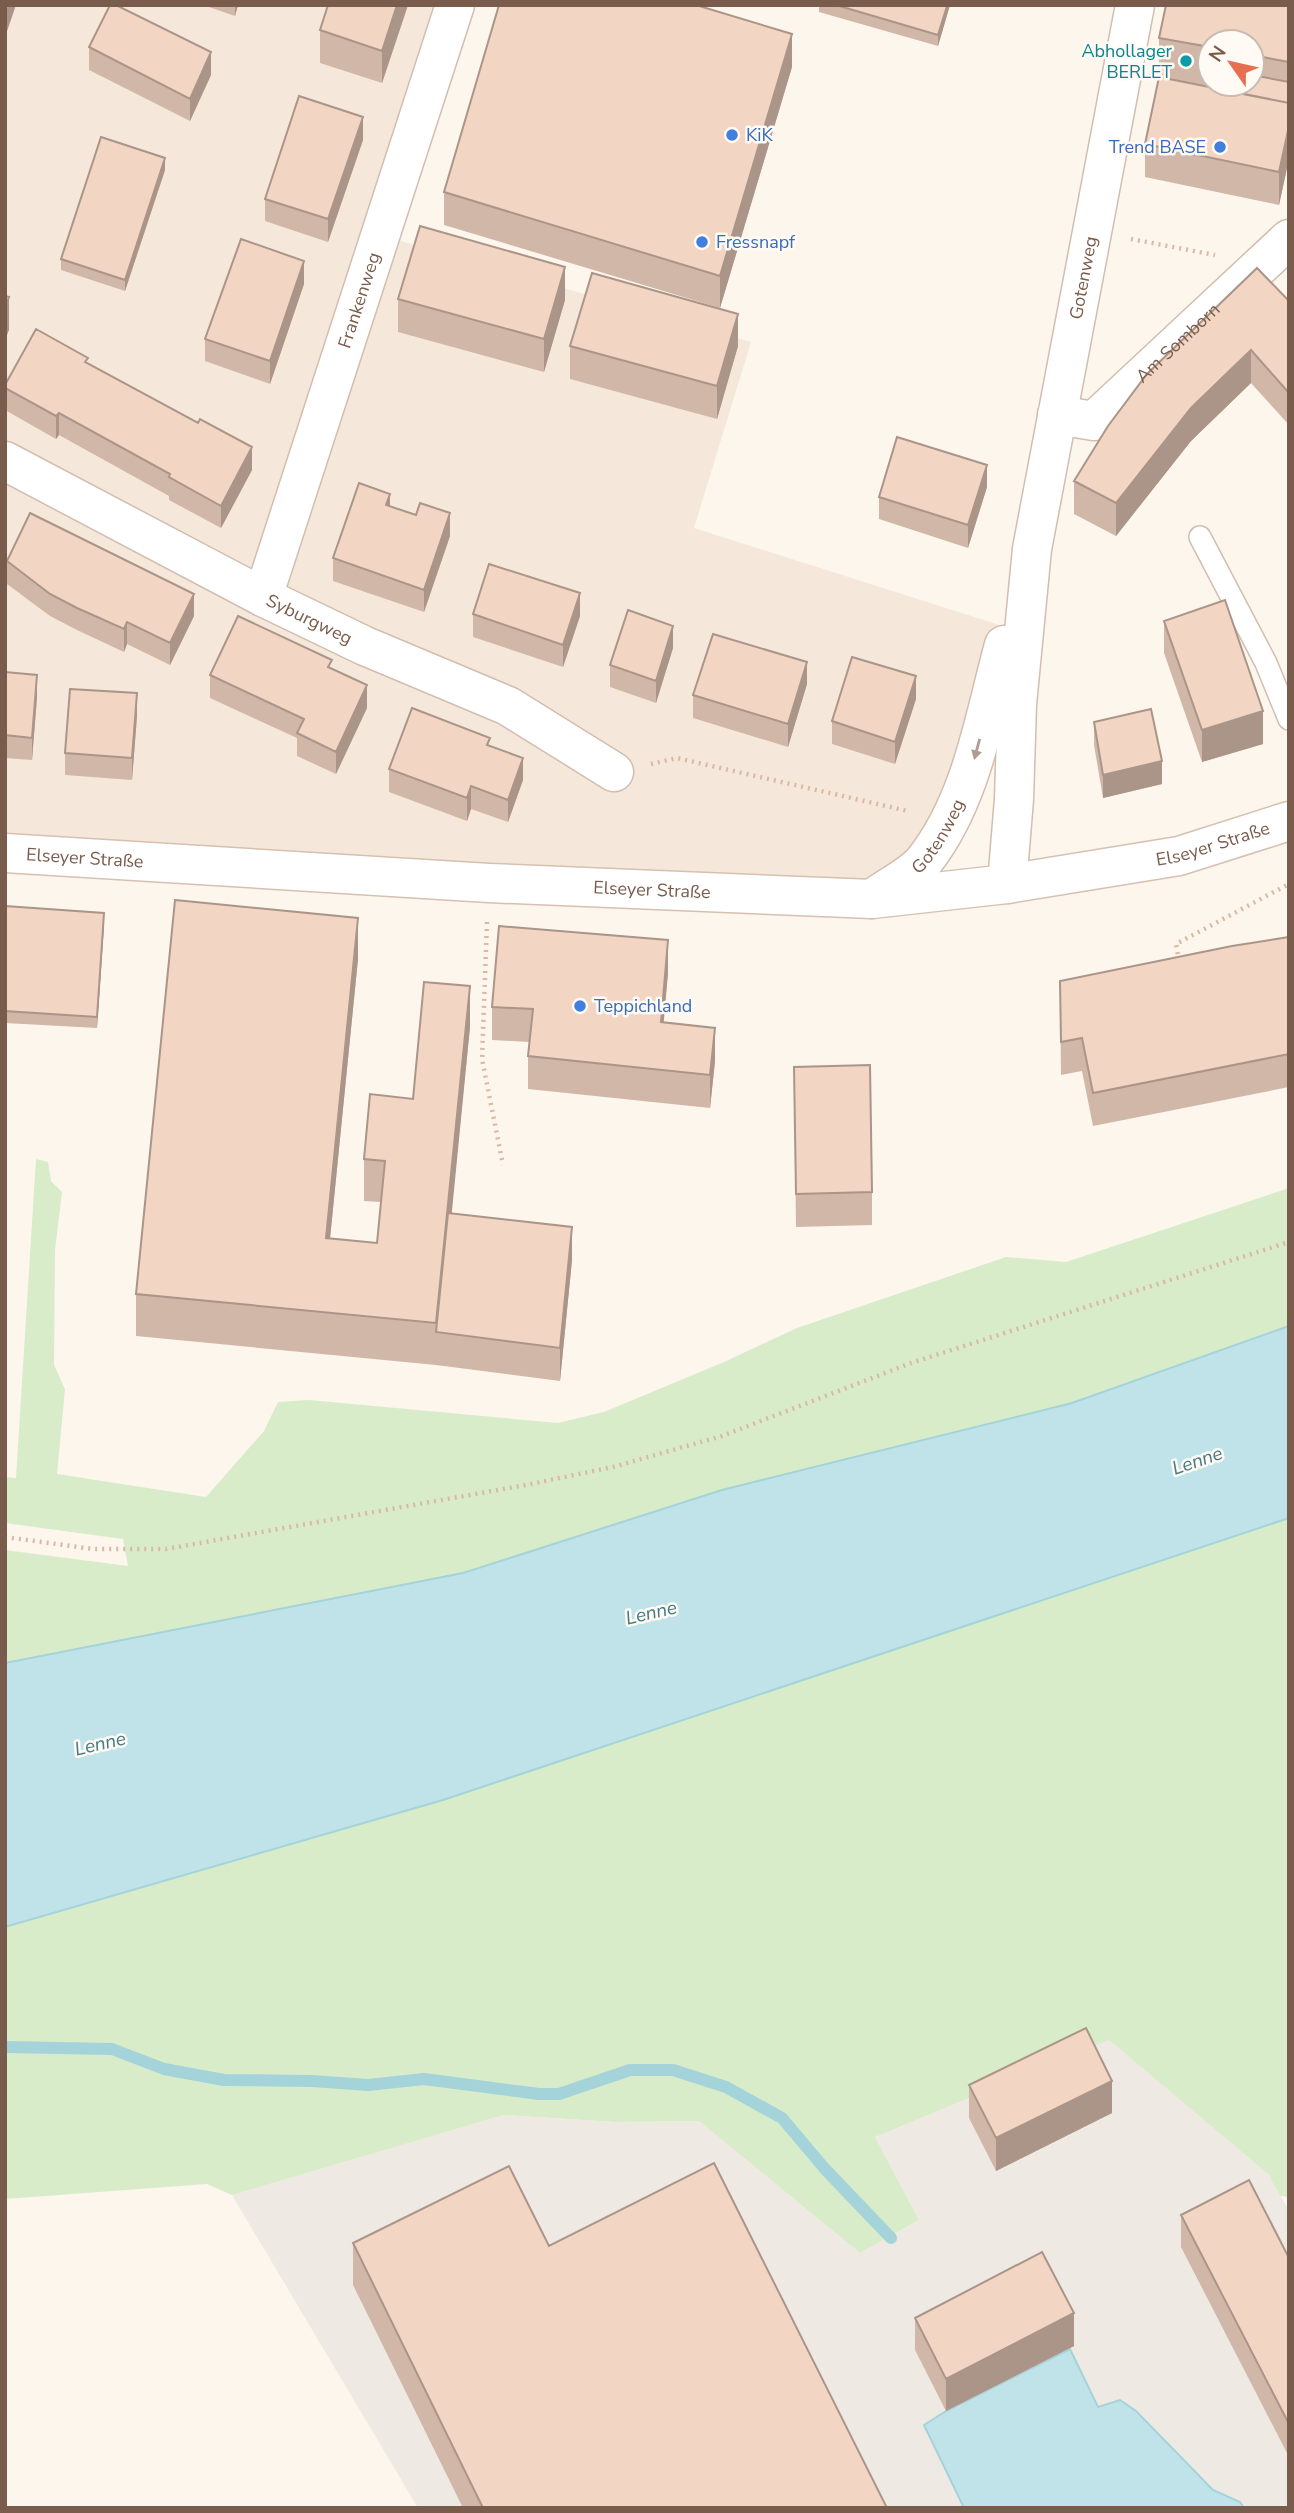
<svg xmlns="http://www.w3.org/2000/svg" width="1294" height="2513" font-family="'Nunito Sans',sans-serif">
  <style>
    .residential { fill: #f5e8da }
    .industrial { fill: #efe9e4 }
    .green { fill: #d8ecc9 }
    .water { fill: #bfe3e8; stroke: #a5d3da; stroke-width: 2 }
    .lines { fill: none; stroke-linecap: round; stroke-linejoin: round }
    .stream { stroke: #a5d3da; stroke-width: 12 }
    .lane-casing { stroke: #d1beb0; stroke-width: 24 }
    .street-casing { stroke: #d1beb0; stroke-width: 41 }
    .secondary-casing { stroke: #d6c0b0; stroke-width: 41 }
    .path { stroke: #d9b8a5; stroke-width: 4.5; stroke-dasharray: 2 5; stroke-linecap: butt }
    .lane { stroke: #fff; stroke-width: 21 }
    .street { stroke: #fff; stroke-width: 38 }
    .secondary { stroke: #fff; stroke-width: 38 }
    .wall { fill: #d1b7a8; fill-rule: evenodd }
    .shaded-wall { fill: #aa9588 }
    .building { fill: #f3d5c3; stroke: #aa9588; stroke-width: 2 }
    .oneway { fill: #af9d94 }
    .culture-dot { fill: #0f9aa8; stroke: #fffaf3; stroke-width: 2.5 }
    .shop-dot { fill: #3f7fe0; stroke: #fffaf3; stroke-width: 2.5 }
    .labels { text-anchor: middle; stroke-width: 5; stroke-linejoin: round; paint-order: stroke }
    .culture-label { font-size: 18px; fill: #0d838f; stroke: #fffaf3; text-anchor: end }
    .shop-label { font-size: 18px; fill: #366cbe; stroke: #fffaf3; text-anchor: start }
    .street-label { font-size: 18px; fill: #7a5c4d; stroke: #fffaf3 }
    .water-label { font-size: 19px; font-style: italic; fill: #437c86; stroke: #fffaf3 }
  </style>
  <rect width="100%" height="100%" fill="#fdf6ec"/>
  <path class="residential" d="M5,5H455L380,235L751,342L694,528L1009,628L950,821L872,899L5,853Z"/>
  <path class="industrial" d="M1109,2040L1269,2175L1289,2211V2508H418L232,2195L504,2115L616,2122L699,2121L860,2253L919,2220L875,2137Z"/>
  <path class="green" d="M36,1159L48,1162L51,1181L62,1192L55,1250L54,1365L65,1389L57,1474L206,1497L264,1431L278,1402L309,1400L558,1423L604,1412L724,1362L797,1328L1006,1257L1066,1262L1289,1188V1326L1072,1403L463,1573L5,1663V1550L128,1566L123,1539L5,1523V1477L16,1478Z
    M1289,1518V2197L1280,2196L1269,2175L1109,2040L875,2137L919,2220L860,2253L699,2121L616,2122L504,2115L232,2195L207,2184L5,2199V1927L443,1800Z"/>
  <path class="water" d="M1289,1326V1518L443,1800L5,1927V1663L463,1573L722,1490L1072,1403Z
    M1070,2349L1098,2407L1120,2400L1136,2411L1213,2490L1240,2502L1244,2508H964L924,2425L946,2411Z"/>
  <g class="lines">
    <path class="stream" d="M5,2047L112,2049L164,2069L224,2080L312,2081L368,2085L424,2079L539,2094H559L630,2070H673L726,2087L782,2118L825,2169L891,2238"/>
    <g class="lane-casing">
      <path id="lane" d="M1200,537L1266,663L1289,719"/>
    </g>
    <g class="street-casing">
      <g id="street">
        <path id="s1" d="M1057,415L1094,421L1289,239"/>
        <path id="s2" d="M5,461L263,597L365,646L508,706L614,772"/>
        <path id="s3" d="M263,597L455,5"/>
        <path id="s4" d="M1007,884L1014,799L1017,704L1032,549L1135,5"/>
        <path id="s5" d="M872,899C886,888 913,875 924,861C972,800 984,718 1004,645"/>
      </g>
    </g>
    <g class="secondary-casing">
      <g id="secondary">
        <path id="s6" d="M5,853L489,883L872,899L1007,884L1179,856L1289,821"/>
      </g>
    </g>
    <path class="path" d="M1131,239L1215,255
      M651,764L677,758L908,811
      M487,922L482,1059L503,1165
      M1179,961L1176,944L1289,884
      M5,1537L93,1549H166L526,1485L613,1467L722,1436L911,1363L1289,1242"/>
    <use href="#lane" class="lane"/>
    <use href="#street" class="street"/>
    <use href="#secondary" class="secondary"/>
  </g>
  <path class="wall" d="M203,5H238L235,16Z
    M408,5L382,83L320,63V30Z
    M819,5H950L938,46L819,12Z
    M1289,5V159L1279,205L1145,177V144L1159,77V38ZM1210,42H1252V84H1210Z
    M89,47L211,75L190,121L89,70Z
    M792,67L720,308L444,225V192Z
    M363,140L328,242L265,221V199Z
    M165,170L125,291L61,270V259Z
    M304,284L270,384L205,361V339Z
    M398,299L565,300L544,372L398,332Z
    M1289,301V425L1251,383L1191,441L1116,536L1074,514V481Z
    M570,346H738L717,419L570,379Z
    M88,364L252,470L221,528L169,500V496L59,435L56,439L5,410V385Z
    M987,487L968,548L879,519V497Z
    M390,506L416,515L450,536L424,612L333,581V558Z
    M7,561L194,616L170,665L127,644L124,652L77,630L50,616L7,584Z
    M473,614L580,616L563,667L473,637Z
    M1164,621L1263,744L1202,762L1164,653Z
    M673,648L656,703L610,687V665Z
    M332,669L367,708L336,774L297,756V738L210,698V675Z
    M5,672L37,697L32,760L5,758Z
    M807,684L788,747L693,718V695Z
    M916,699L895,764L832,744V721Z
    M137,716L132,780L65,775V753Z
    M1094,722L1162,784L1103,798L1094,745Z
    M490,746L523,780L508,822L471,809L467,821L389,792V769Z
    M5,906L104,925L97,1028L5,1023Z
    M1289,937V1087L1093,1126L1082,1071L1061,1075L1060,981Z
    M358,959L330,1238L377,1243L381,1202L364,1201V1159L470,1027L451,1213L572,1260L560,1381L436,1365L136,1336V1294Z
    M668,973L663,1022L715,1061L710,1108L528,1089V1056L529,1042L492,1040V1007Z
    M794,1067L872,1192V1225L796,1227Z
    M969,2085L1112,2113L996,2171L969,2118Z
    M1181,2215L1289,2258V2457L1181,2247Z
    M353,2243L549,2246L887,2508H463L353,2285Z
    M915,2318L1074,2346L946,2411L915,2350Z"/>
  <path class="shaded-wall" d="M8,5H16L5,37V14Z
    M235,5H238L235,16Z
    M397,5H408L382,83V51Z
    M947,5H950L938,46V35Z
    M792,34V67L720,308V276Z
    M211,52V75L190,121V99Z
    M1289,110V159L1279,205V172Z
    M363,117V140L328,242V219Z
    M165,158V170L125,291V280Z
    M304,261V284L270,384V361Z
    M565,267V300L544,372V339Z
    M9,297V330L5,340V307Z
    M738,314V346L717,419V386Z
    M1251,350V383L1191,441L1116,536V503L1191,408Z
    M59,413V435L56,439V416Z
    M252,447V470L221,528V506Z
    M987,465V487L968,548V525Z
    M390,494V516L386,505Z
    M450,513V536L424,612V590Z
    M580,593V616L563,667V645Z
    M194,594V616L170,665V643Z
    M127,622V644L124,652V629Z
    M673,626V648L656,703V681Z
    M807,662V684L788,747V724Z
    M37,675V697L32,760V738Z
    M916,676V699L895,764V742Z
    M367,685V708L336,774V752Z
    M137,693V716L132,780V758Z
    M1263,711V744L1202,762V730Z
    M523,758V780L508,822V800Z
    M1162,761V784L1103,798V775Z
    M471,786V809L467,821V798Z
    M104,913V925L97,1028V1017Z
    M358,918V959L326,1279V1238Z
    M668,940V973L661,1054V1022Z
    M470,986V1027L440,1333L436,1332V1365V1323Z
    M715,1028V1061L710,1108V1075Z
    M572,1227V1260L560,1381V1348Z
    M1112,2081V2113L996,2171V2138Z
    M1074,2313V2346L946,2411V2379Z"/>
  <path class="building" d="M110,5H116L211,52L190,99L89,47Z
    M328,5H397L382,51L320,30Z
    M499,5H696L792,34L720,276L444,192Z
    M836,5H945L947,6L938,35Z
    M1166,5H1289V62L1252,55V42H1210V47L1159,38Z
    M1252,75L1289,82V103L1212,88V84H1252Z
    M1159,77L1289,103V126L1279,172L1145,144Z
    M299,96L363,117L328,219L265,199Z
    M101,137L165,158L125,280L61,259Z
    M420,226L565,267L544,339L398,299Z
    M241,239L304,261L270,361L205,339Z
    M1257,268L1289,301V393L1251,350L1191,408L1116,503L1074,481L1108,426L1147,374Z
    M592,273L738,314L717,386L570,346Z
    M5,296L9,297L5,307Z
    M36,329L88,358L85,362L198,423L200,419L252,447L221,506L169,477L170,474L59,413L56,416L5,388V385Z
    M897,437L987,465L968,525L879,497Z
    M359,483L390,494L386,505L416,515L420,503L450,513L424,590L333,558Z
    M30,513L194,594L170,643L127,622L124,629L77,608L50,594L7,561Z
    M489,564L580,593L563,645L473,614Z
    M1225,600L1263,711L1202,730L1164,621Z
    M628,610L673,626L656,681L610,665Z
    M238,616L332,660L328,667L367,685L336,752L297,733L304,719L210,675Z
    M713,634L807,662L788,724L693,695Z
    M852,657L916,676L895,742L832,721Z
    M5,672L37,675L32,738L5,735Z
    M70,689L137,693L132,758L65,753Z
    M412,708L490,738L487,745L523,758L508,800L471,786L467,798L389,769Z
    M1151,709L1162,761L1103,775L1094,722Z
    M175,900L358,918L326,1238L377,1243L385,1161L364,1159L370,1094L413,1099L424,982L470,986L436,1323L136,1294Z
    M5,906L104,913L97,1017L5,1011Z
    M499,926L668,940L661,1022L715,1028L710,1075L528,1056L533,1009L492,1007Z
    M1289,937V1054L1093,1093L1082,1038L1061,1042L1060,981L1232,946Z
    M870,1065L872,1192L796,1194L794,1067Z
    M448,1213L572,1227L560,1348L436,1332Z
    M1086,2028L1112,2081L996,2138L969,2085Z
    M714,2163L887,2508H483L353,2243L509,2166L549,2246Z
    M1249,2180L1289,2258V2424L1181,2215Z
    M1042,2252L1074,2313L946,2379L915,2318Z"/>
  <defs><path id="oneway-solid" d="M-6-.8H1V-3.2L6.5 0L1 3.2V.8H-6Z" transform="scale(1.75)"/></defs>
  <use class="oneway" href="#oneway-solid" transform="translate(977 749) rotate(105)"/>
  <circle class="culture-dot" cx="1186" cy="61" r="7"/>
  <g class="shop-dot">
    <circle cx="732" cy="135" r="7"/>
    <circle cx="1220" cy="147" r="7"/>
    <circle cx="702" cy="242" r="7"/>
    <circle cx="580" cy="1006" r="7"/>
  </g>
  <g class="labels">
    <g class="culture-label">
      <text x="1172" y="57">Abhollager<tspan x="1172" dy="21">BERLET</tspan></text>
    </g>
    <g class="shop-label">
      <text x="746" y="141">KiK</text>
      <text x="1206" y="153" text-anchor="end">Trend BASE</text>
      <text x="716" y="248">Fressnapf</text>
      <text x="594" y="1012">Teppichland</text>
    </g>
    <g class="street-label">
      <text dy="6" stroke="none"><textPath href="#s4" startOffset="612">Gotenweg</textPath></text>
      <text dy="6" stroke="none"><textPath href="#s3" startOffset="312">Frankenweg</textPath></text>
      <text dy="6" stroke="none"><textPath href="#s1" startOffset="152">Am Somborn</textPath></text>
      <text dy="6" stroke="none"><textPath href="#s2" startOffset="343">Syburgweg</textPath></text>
      <text dy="6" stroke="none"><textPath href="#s5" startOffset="93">Gotenweg</textPath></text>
      <text dy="6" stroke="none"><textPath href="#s6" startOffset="1214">Elseyer Straße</textPath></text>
      <text dy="6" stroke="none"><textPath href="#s6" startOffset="80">Elseyer Straße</textPath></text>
      <text dy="6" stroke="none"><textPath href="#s6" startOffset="648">Elseyer Straße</textPath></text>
    </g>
    <g class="water-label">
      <text transform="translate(1197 1460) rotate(-19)" y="7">Lenne</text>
      <text transform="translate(651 1612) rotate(-13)" y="7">Lenne</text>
      <text transform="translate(100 1743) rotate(-13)" y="7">Lenne</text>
    </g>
  </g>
  <rect width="1294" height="2513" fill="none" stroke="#7a5c4d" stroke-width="14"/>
  <g transform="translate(1231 63) rotate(304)"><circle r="33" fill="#fffaf3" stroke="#cabbb1" stroke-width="2"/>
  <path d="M0-5L12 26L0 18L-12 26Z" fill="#e76f51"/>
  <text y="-10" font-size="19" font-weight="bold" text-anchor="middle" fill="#7a5c4d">N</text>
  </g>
</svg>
